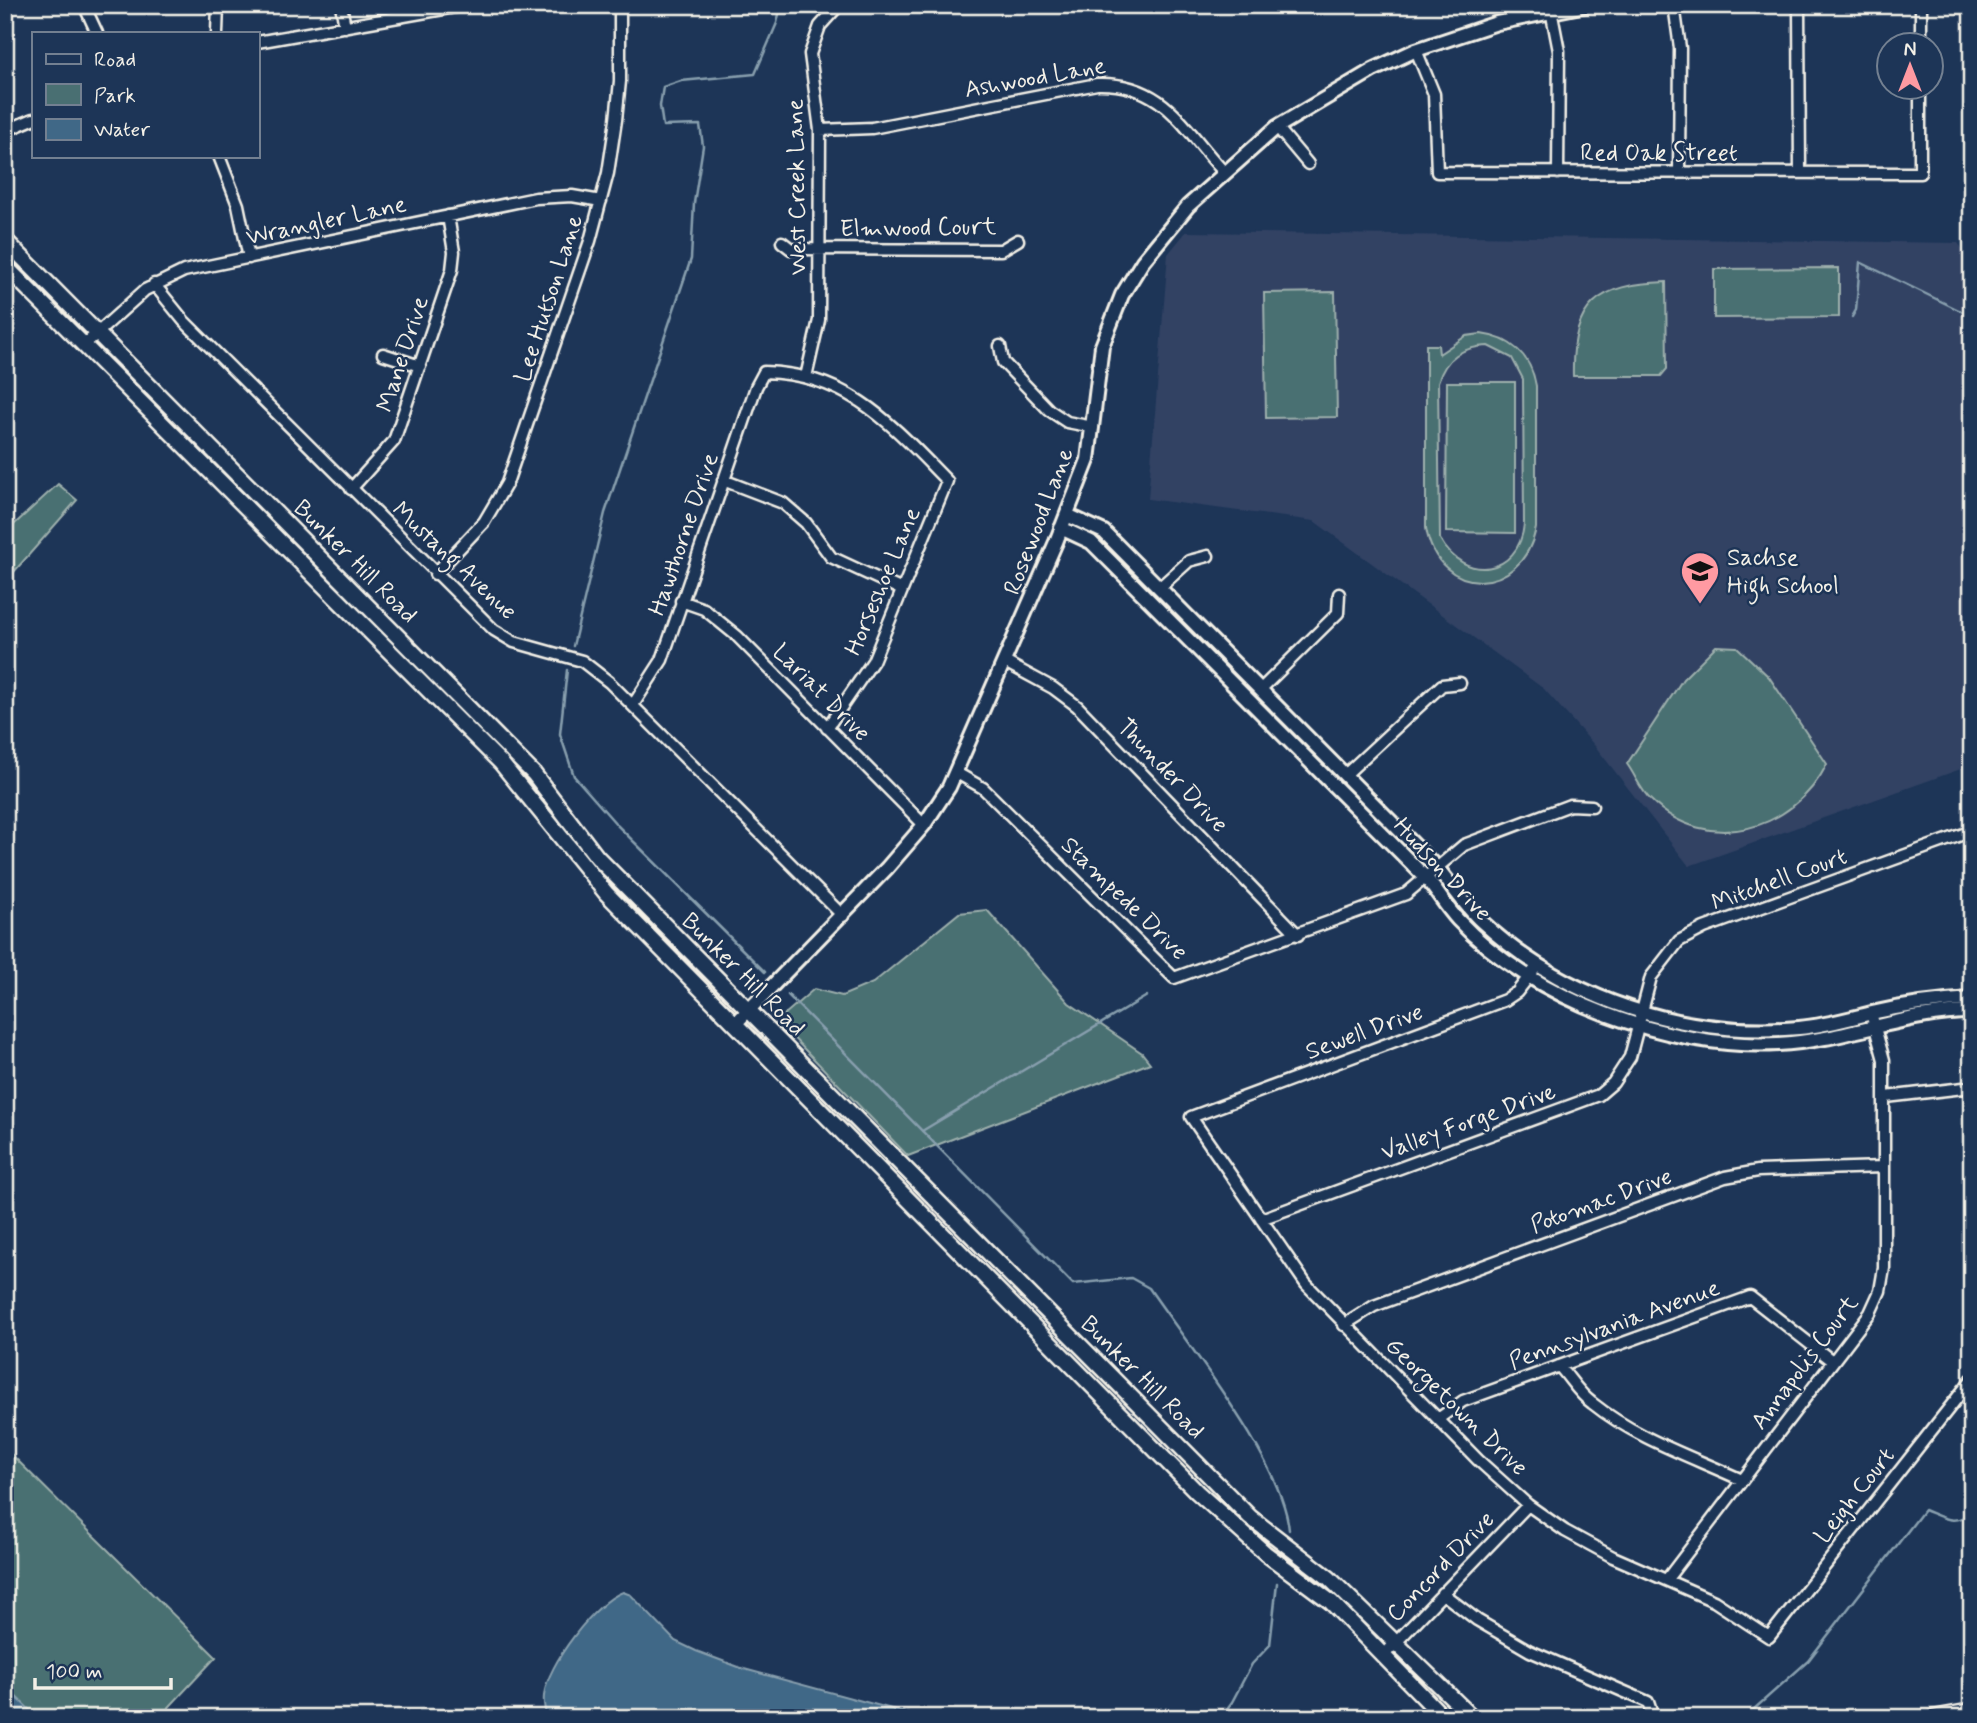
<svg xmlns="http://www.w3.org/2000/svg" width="1977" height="1723" font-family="Mynerve,sans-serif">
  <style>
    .built { fill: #324264 }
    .green { fill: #496f72; stroke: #9eb0ad; stroke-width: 2; fill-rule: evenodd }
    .water { fill: #406887; stroke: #889fae; stroke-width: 2 }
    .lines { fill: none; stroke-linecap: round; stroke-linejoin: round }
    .stream { stroke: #889fae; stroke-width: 2.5 }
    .minor-casing { stroke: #f4f1e8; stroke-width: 15 }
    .tertiary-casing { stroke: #f4f1e8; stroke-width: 18 }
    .secondary-casing { stroke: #f4f1e8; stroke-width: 19 }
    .minor { stroke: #1d3557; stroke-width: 10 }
    .tertiary { stroke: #1d3557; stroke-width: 12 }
    .secondary { stroke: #1d3557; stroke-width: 14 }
    .labels { text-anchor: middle; stroke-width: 5; stroke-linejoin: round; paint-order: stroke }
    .street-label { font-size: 24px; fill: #f4f1e8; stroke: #1d3557 }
    .poi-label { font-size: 24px; fill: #f4f1e8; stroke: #1d3557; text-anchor: start }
  </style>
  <rect width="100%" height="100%" fill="#1d3557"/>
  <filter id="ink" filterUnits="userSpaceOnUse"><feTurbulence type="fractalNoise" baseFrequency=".0143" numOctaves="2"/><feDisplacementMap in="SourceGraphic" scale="14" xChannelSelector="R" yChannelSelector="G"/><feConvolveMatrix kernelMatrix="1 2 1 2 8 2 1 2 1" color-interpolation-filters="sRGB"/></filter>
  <g filter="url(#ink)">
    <path class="built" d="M1186,232L1958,243L1972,262V765L1689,866L1595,746L1544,689L1314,521L1148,499L1168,254Z"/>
    <path class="green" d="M1839,268V317L1714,318V269Z
      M1666,282L1667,369L1661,376H1573C1571,304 1598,284 1666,282Z
      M1335,292L1337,417L1266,418L1264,293Z
      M1481,334C1512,338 1531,356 1536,386V528C1522,598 1438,599 1426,528V345H1438L1439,354L1466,336ZM1488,346L1512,358L1523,379L1524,524C1519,576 1464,583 1440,539L1438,382C1446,357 1462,347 1488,346Z
      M1447,382H1515V533L1446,532Z
      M58,484L77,500L5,582V533Z
      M1716,646L1737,647L1769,677L1827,764C1794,831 1707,856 1651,800C1641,791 1635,775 1627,764L1683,679Z
      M987,910L1069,1003L1142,1053L1150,1063L908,1156L777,1021L814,989L842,996L873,983L959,913Z
      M5,1448L216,1657L159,1718H5Z"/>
    <path class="water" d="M623,1592L631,1595L675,1641L696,1651L744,1669L925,1718H547C545,1711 543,1703 544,1696C546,1666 596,1601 623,1592Z
      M5,1686L38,1718H5Z"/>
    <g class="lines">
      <path class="stream" d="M1852,317L1856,310L1860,262L1965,313L1972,324
        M573,646L605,513L691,259L694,203L703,146L700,125L663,126L660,106L663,87L681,81L755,74L777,23L781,5
        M567,670L560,734L574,776L617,825L765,972
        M788,995L1073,1284L1131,1278L1149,1288C1189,1347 1283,1462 1289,1530
        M922,1131L1147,996
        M1220,1718L1232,1702L1252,1664L1270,1645L1277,1583
        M1744,1718L1808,1661L1924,1510C1942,1517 1957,1528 1972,1510"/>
      <g class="minor-casing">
        <path id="minor" d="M84,5L97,33
          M341,5L345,27
          M1550,5L1559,51L1558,173
          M1674,5L1680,48L1679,173
          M1799,5L1800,173
          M217,33L218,5
          M257,42L466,5
          M1921,46V5
          M1416,50L1434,94L1437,172L1920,173V88
          M1277,127L1308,164
          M820,130L872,128L1097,84C1164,82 1183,128 1223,171
          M5,131L33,119
          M219,156L238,205L249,258
          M782,242L791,249L1001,250L1018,240
          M154,284L184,321L494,630L514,642L582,661L609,682L843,916
          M84,345L145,290L184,271L536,198L572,196L601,201
          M1000,346L1003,362L1049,410L1067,422L1093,427
          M383,354L420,366
          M806,377L819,320L820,130L810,54L820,26L839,5
          M723,480L783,503L806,523L831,557L900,589
          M351,489L394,441L452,270L454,252L448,216
          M435,574L484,522L507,483L590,241L608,173L616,120L620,81V5
          M1159,588L1189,561L1208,556
          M681,601L704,609L737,636L924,825
          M1005,662L1053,688L1077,706L1298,935
          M1261,689L1338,613L1339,594
          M633,705L662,660L756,387L764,372C849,374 891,424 947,481L873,661L827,728
          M955,772L983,788L1174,978L1406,894L1464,845L1570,805L1592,806
          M1345,775L1442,685L1460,683
          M1538,965L1517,992L1505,1000L1191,1117L1306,1284L1478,1460L1528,1505L1565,1531L1613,1557L1714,1601L1769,1637L1972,1379
          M1886,1097L1972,1087
          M1261,1219L1599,1095L1613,1083L1630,1057L1651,977L1679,941L1704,928L1972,831
          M1344,1325L1374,1306L1725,1177L1758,1171L1884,1167
          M1559,1366C1570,1378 1579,1394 1592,1403C1637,1439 1690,1456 1742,1480
          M1438,1419L1463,1401L1750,1297L1832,1361
          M1667,1579L1870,1313L1880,1291L1884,1268V1060L1871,1013
          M1442,1593L1477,1620L1530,1651L1648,1702L1653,1717
          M1383,1656L1528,1505"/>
      </g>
      <g class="tertiary-casing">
        <path id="tertiary" d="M1067,515L1104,532L1437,868C1452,885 1464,905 1481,921C1566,1000 1684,1038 1799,1028C1824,1026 1848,1019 1872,1013C1905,1005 1938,1001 1972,999
          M1061,528L1091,542L1426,878C1437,891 1446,907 1458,920C1532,999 1670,1050 1778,1044C1844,1041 1906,1012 1972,1012
          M736,1023L887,868L924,825L949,787L1056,542L1088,460L1102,346L1122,295L1143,261L1188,206L1277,127L1373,70L1416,50L1497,23L1586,5"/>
      </g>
      <g class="secondary-casing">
        <path id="secondary" d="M5,240L534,774L597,857L1250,1517L1329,1578L1473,1718
          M5,266L501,763L606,893L1197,1492L1265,1553L1331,1602L1444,1718
          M1933,1718L1972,1711"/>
      </g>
      <use href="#minor" class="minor"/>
      <use href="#tertiary" class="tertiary"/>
      <use href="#secondary" class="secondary"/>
    </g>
  </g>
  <defs>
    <g id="school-pin" transform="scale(2.0125)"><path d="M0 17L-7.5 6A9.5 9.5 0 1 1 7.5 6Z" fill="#ff9aa2" stroke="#1d3557"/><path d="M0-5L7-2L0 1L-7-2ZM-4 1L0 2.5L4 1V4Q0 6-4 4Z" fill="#111"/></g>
  </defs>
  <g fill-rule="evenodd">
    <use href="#school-pin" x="1700" y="571"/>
  </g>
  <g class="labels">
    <g class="street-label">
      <text transform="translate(1035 77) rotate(-10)" y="8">Ashwood Lane</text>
      <text x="1659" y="160">Red Oak Street</text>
      <text transform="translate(796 187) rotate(-91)" y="8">West Creek Lane</text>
      <text transform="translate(326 220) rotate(-12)" y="8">Wrangler Lane</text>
      <text transform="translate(918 227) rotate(-1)" y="8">Elmwood Court</text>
      <text transform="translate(548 298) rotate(-72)" y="8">Lee Hutson Lane</text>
      <text transform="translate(402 354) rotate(-72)" y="8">Mane Drive</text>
      <text transform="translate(1038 521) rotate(-69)" y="8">Rosewood Lane</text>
      <text transform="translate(683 534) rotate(-71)" y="8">Hawthorne Drive</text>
      <text transform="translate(455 560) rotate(43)" y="8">Mustang Avenue</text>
      <text transform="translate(356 561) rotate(45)" y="8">Bunker Hill Road</text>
      <text transform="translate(882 581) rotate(-67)" y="8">Horseshoe Lane</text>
      <text transform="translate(822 692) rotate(45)" y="8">Lariat Drive</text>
      <text transform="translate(1173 775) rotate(46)" y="8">Thunder Drive</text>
      <text transform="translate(1443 869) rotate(47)" y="8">Hudson Drive</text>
      <text transform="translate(1779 879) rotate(-20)" y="8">Mitchell Court</text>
      <text transform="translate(1125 898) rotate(44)" y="8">Stampede Drive</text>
      <text transform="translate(744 974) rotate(45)" y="8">Bunker Hill Road</text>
      <text transform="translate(1364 1031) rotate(-20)" y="8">Sewell Drive</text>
      <text transform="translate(1468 1121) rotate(-20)" y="8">Valley Forge Drive</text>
      <text transform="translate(1601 1200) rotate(-20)" y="8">Potomac Drive</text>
      <text transform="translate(1614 1324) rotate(-20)" y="8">Pennsylvania Avenue</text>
      <text transform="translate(1804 1362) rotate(-53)" y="8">Annapolis Court</text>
      <text transform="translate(1143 1377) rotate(45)" y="8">Bunker Hill Road</text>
      <text transform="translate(1457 1406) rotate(44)" y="8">Georgetown Drive</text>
      <text transform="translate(1854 1495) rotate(-52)" y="8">Leigh Court</text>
      <text transform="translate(1440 1566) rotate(-46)" y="8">Concord Drive</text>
    </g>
    <g class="poi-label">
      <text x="1727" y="565">Sachse<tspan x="1727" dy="28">High School</tspan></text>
    </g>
  </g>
  <rect width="1977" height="1723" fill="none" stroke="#1d3557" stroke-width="28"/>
  <rect x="14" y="14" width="1949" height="1695" fill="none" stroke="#f4f1e8" stroke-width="2.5" filter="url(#ink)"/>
  <rect x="32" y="32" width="228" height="126" fill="#1d3557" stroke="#738091" stroke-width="2"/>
  <rect x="46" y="54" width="35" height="10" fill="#1d3557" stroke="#738091" stroke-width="2"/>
  <text x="94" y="66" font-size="21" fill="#f4f1e8">Road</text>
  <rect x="46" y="84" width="35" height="21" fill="#496f72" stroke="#738091" stroke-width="2"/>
  <text x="94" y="102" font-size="21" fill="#f4f1e8">Park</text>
  <rect x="46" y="119" width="35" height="21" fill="#406887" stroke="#738091" stroke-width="2"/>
  <text x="94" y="136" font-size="21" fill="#f4f1e8">Water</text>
  <g transform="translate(1910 66)"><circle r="33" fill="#1d3557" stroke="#738091" stroke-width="2"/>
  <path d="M0-5L12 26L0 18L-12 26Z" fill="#ff9aa2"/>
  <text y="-10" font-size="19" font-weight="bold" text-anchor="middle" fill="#f4f1e8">N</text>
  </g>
  <path d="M35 1678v10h136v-10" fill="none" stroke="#f4f1e8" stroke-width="3.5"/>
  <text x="46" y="1678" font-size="21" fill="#f4f1e8" stroke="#1d3557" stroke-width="5" paint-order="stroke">100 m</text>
</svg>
